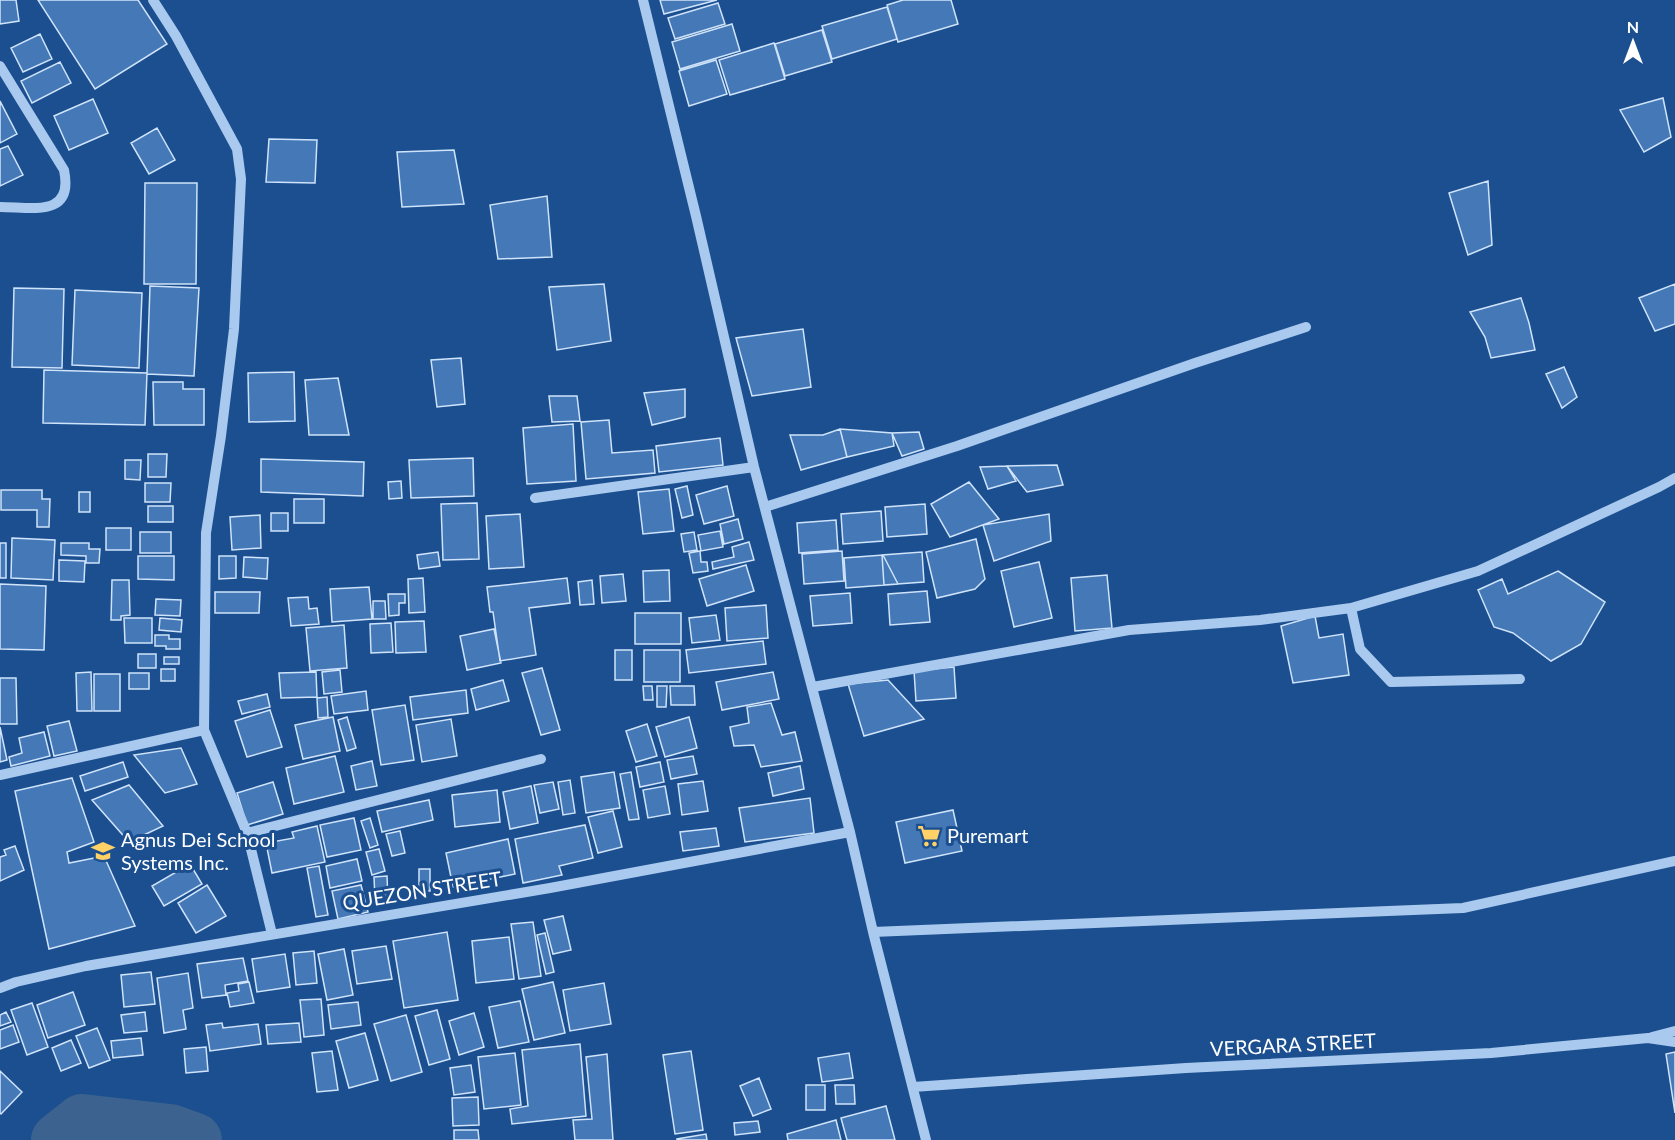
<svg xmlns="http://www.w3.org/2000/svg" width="1675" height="1140" font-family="Lato,sans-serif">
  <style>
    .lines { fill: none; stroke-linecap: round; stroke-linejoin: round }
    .river { stroke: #3c6290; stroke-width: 54 }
    .building { fill: #4478b7; stroke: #cfe3fa; stroke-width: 1.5 }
    .minor { stroke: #a9c9ee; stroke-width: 10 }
    .labels { text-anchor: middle; stroke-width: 6; stroke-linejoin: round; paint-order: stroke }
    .poi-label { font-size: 20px; fill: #fff; stroke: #1b4f8f; text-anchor: start }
    .street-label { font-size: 20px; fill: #fff; stroke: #1b4f8f }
  </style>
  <rect width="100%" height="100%" fill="#1b4f8f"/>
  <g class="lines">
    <path class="river" d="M58,1140L82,1121L170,1131L195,1140"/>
  </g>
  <path class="building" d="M0,0H16L19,21L0,24Z
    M38,0H138L167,44L95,89Z
    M660,0H717L664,14Z
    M903,0H951L958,24L898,42L887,5Z
    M718,3L725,24L675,39L668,18Z
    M887,7L897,39L832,59L822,26Z
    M732,24L740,51L680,69L672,42Z
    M822,30L832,62L785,76L775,44Z
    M40,34L52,59L23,72L11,48Z
    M774,43L785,79L730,95L719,60Z
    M716,60L727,94L689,106L679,71Z
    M60,62L71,83L32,103L21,81Z
    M1663,98L1671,137L1644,152L1620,110Z
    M93,99L108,133L69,150L54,116Z
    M0,101L17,134L0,143Z
    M157,128L175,160L149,174L131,143Z
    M269,139L317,140L315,183L266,182Z
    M8,146L23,175L0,186V149Z
    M454,150L464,204L402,207L397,152Z
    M1488,181L1492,245L1468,255L1449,193Z
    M145,183H197L196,284H144Z
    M547,196L552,257L498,259L490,205Z
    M604,284L611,341L557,350L549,287Z
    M1675,284V324L1655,331L1639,298Z
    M150,286L199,288L194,376L147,374Z
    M14,288L64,289L62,368L12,367Z
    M75,290L142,293L139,368L72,365Z
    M1521,298L1529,323L1535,350L1491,358L1485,337L1470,312Z
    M803,329L811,387L752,396L736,338Z
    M461,358L465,404L437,407L431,360Z
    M1564,367L1577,397L1562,408L1546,374Z
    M44,370L147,373L145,425L43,423Z
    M294,372L295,421L249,422L248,373Z
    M338,378L349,435H309L305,380Z
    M153,382H183V389H204V425H154Z
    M685,389V417L652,425L644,393Z
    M549,396H577L580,421L552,422Z
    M609,420L612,453L653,450L655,473L586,479L581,422Z
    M573,424L576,481L527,484L523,428Z
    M840,429L847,457L801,470L790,435H823Z
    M840,429L892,433L894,446L847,457Z
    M919,432L924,449L902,456L892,433Z
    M720,438L723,465L659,472L656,446Z
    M148,454H167L166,477H148Z
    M473,458L474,496L411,498L409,460Z
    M261,459L364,462L363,496L261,492Z
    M125,460H141L140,480L125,479Z
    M1057,465L1063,485L1027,492L1007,466Z
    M1007,466L1016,481L988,489L980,467Z
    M401,481L402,498L389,499L388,482Z
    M969,482L999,519L950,537L931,504Z
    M145,483H171L170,502H145Z
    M687,486L693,515L682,518L675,489Z
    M727,486L734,516L704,524L696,495Z
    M669,489L674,531L643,534L638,492Z
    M1,490H42V499H50L49,527H37V510H1Z
    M79,492H90V512H79Z
    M294,499H324V523H294Z
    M477,503L479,559L443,560L441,504Z
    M925,504L927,534L887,537L885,507Z
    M148,506H173V522H148Z
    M881,511L883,541L843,544L841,514Z
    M271,513H288V531H271Z
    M520,514L524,567L489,569L486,516Z
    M1049,514L1051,541L994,561L983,525Z
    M260,515L261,548L232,550L230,517Z
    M738,519L743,539L724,544L720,524Z
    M836,520L838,550L799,553L797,523Z
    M106,528H131V550H106Z
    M720,531L723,547L701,551L698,535Z
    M140,532H171V553H140Z
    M694,532L697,550L684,552L681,534Z
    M12,538L55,540L53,580L11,578Z
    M976,539L985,579L975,589L937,598L926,552Z
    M749,542L754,560L713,569L712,562L734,557L732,547Z
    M0,543H6V578H0Z
    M61,543H89V549H100L99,563H86V556L61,555Z
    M700,551L701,562H707L708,571L693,573L689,553Z
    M842,551L844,581L804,584L802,554Z
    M438,552L440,566L419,569L417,555Z
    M922,552L924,582L884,585L882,555Z
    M883,555L898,584L846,588L844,558Z
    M138,556H174V580L138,579Z
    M219,556H236V578L219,579Z
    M244,557L268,558L267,579L243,577Z
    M59,560L85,561L84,582L59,581Z
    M1039,562L1052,618L1014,627L1001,571Z
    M746,565L754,591L707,606L699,579Z
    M669,570L670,601L644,602L643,571Z
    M1558,571L1605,602L1581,644L1551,661L1513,633L1494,627L1478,590L1502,579L1508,594Z
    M623,574L626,601L602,603L600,576Z
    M1107,575L1112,628L1075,631L1071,578Z
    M423,578L425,612L409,613L408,579Z
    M567,578L570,603L529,608L536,655L500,661L493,612H490L487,587Z
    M112,580H129L130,615L121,616V620H111Z
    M592,580L594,604L580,605L578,582Z
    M0,584L46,586L44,650L0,649Z
    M369,587L372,619L332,622L330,589Z
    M927,591L930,622L890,625L888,594Z
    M215,592H260L259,613H215Z
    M850,593L852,623L813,626L810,596Z
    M388,594H405V603H399V615L389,616Z
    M308,597L309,609L317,608L319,624L291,626L288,598Z
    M156,599L181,600L180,616L155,615Z
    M373,601H385L386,619H373Z
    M766,605L768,638L727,641L725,608Z
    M635,613H681V644H635Z
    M716,615L720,640L692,643L689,618Z
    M1315,616L1319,638L1343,634L1349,675L1293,683L1281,626Z
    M124,618H152V643H125Z
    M160,618L182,620L181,632L159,630Z
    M424,621L426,652L396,653L395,622Z
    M391,623L393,652L371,653L370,624Z
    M344,625L347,668L310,671L306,628Z
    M494,629L501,663L467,670L460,636Z
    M155,635H169V639H180V649H166V646H155Z
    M763,641L766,664L689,673L686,650Z
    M615,650H632V680H615Z
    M644,650H680V682H644Z
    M138,654H156V668H138Z
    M164,657H179V664H164Z
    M954,667L956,698L916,701L914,671Z
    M542,668L560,730L541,735L522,673Z
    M161,669H175V681H161Z
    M340,670L342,692L324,694L322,672Z
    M91,672L92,711H77L76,673Z
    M316,672L317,697L281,698L279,673Z
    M773,672L779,699L722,710L716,682Z
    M129,673H149V689H129Z
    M94,674H120V711H94Z
    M0,678H16L17,724H0Z
    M503,680L509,701L476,710L471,689Z
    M888,680L924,719L864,736L848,684Z
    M643,686H652L653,700H644Z
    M657,686H667L666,707H657Z
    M670,686H694L695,705H671Z
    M466,690L468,713L413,720L410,697Z
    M366,691L368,710L334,714L331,696Z
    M267,694L270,707L242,714L238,701Z
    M327,697L328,717L318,718L317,698Z
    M771,703L782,735L795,732L802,761L761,767L754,745L734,746L730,727L749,723L747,707Z
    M405,705L414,760L381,765L372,710Z
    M270,710L282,747L247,757L235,721Z
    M333,717L340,751L303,759L295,725Z
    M347,717L356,748L347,751L338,720Z
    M689,717L697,748L665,757L656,727Z
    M451,719L457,756L422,762L416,725Z
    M69,721L77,751L54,756L47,726Z
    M647,724L657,756L636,762L626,731Z
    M0,727L7,760L0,762Z
    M44,732L50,756L11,766L9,757L22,753L19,738Z
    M181,748L197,784L165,793L134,755Z
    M335,756L344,792L294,804L286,768Z
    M693,756L697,774L671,779L667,760Z
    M372,761L377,786L356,790L351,766Z
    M123,762L128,777L85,791L80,776Z
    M660,762L664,782L640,787L636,767Z
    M800,766L804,789L773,796L768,773Z
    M614,772L620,808L586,813L581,777Z
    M631,772L639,819L629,820L620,774Z
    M72,778L94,842L67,852L69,863L104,856L135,926L49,949L15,791Z
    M570,780L575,813L563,815L558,782Z
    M703,781L708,811L682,815L678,784Z
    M273,782L283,814L247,825L237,793Z
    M553,782L559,809L540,813L534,785Z
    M129,785L163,826L129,842L92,800Z
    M531,786L538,823L510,829L503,792Z
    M665,786L670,814L648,818L643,790Z
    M497,790L500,822L455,827L452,795Z
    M810,798L814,833L745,842L739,808Z
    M429,800L433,820L382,832L377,811Z
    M953,810L962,851L905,863L896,822Z
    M613,811L622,847L598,853L588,817Z
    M354,818L361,850L327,857L320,825Z
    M370,818L378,845L370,848L361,821Z
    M585,825L593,858L559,866L562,875L523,883L515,839Z
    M317,826L325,862L272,873L266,843L294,838L292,832Z
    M716,828L719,846L683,851L680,832Z
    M400,831L405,853L392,856L386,834Z
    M508,839L515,874L453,887L446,853Z
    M15,846L24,870L0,881V857L6,855L4,850Z
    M379,849L385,871L372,875L366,852Z
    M357,859L362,881L330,888L326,866Z
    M190,864L202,884L164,906L152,886Z
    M319,866L328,915L316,917L307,868Z
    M419,869H430V891H419Z
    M387,876L388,900H375L374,877Z
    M207,885L226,916L196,933L178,903Z
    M361,885L368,912L338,919L332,891Z
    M563,916L571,950L553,954L544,920Z
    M533,922L541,976L519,979L511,924Z
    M447,932L458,1000L404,1008L393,941Z
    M545,933L554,972L546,974L537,935Z
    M509,937L514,979L476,983L472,941Z
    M386,946L392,979L357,984L352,951Z
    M344,949L353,995L327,1000L318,954Z
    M314,951L317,983L296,985L293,953Z
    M285,954L290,987L257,992L252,959Z
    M243,958L248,981L225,985L226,995L202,998L197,964Z
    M151,972L155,1004L124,1007L121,975Z
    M188,973L193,1008L183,1010L186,1029L164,1033L157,978Z
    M249,982L254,1003L230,1007L227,993L239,991L238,984Z
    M553,982L565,1033L534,1040L522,989Z
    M604,983L611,1024L570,1031L563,990Z
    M73,992L85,1025L48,1038L37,1005Z
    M321,999L324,1035L304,1037L300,1000Z
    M520,1001L529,1042L498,1048L489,1007Z
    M358,1002L361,1025L331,1029L328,1005Z
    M32,1003L48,1047L27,1055L11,1010Z
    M437,1010L450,1059L429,1065L415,1016Z
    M6,1012L11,1022L0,1026V1015Z
    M145,1012L147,1031L124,1033L121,1015Z
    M474,1013L484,1047L459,1055L449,1021Z
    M406,1015L422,1072L391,1081L374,1024Z
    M222,1023L223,1028L258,1024L261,1044L210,1051L206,1025Z
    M299,1023L301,1042L268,1044L266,1025Z
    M13,1025L19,1042L0,1049V1030Z
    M97,1028L110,1060L89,1068L76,1036Z
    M365,1033L378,1080L349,1088L336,1041Z
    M141,1038L143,1055L113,1058L111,1041Z
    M71,1040L81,1063L61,1071L52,1048Z
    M580,1044L586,1116L512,1124L510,1109L528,1106L522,1050Z
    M206,1047L208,1071L186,1073L184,1049Z
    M332,1051L338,1090L317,1092L312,1053Z
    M691,1051L703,1130L675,1134L663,1055Z
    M1675,1052V1113L1666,1054Z
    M515,1053L521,1105L484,1109L478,1057Z
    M849,1053L853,1078L822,1082L818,1058Z
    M607,1054L613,1140H575L573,1120L592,1119L586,1057Z
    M471,1065L475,1092L454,1095L450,1068Z
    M0,1071L22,1092L1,1114L0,1113Z
    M759,1078L771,1109L753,1116L740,1086Z
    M806,1085H825V1110H806Z
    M835,1085H854L855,1104H836Z
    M478,1097L479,1125L453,1126L452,1098Z
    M886,1106L895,1140H847L841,1118Z
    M836,1120L841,1140H788L787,1134Z
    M758,1121L760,1132L735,1135L734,1123Z
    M454,1130H478L479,1140H454Z
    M706,1134L707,1140H677V1139Z"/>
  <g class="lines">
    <path class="minor" d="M153,0L176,36L237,149L241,179L234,329L221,436L206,533L204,730L247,833L272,934
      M643,0L696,216L754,467L850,832L873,932L926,1140
      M0,66L64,170C74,218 32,207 0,207
      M535,498L754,467
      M765,507L957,446L1195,363L1306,327
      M1351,608L1360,649L1391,682L1520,679
      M813,687L1129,630L1260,620L1351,608L1478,571L1659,487L1675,478
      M0,775L204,730
      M247,833L541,759
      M873,932L1463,908L1675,861
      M0,988L16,982L86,966L550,888L850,832
      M1652,1037L1675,1031
      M913,1087L1186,1068L1491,1053L1648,1038L1675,1042"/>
  </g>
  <defs>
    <g id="supermarket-bare" transform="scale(1.8)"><path d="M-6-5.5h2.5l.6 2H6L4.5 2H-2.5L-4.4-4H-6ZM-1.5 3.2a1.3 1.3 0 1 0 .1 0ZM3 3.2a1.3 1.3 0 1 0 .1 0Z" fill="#ffd166" stroke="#1b4f8f" stroke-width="2.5" paint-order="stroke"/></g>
    <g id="school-bare" transform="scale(1.8)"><path d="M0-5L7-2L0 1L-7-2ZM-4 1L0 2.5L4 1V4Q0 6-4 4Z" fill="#ffd166" stroke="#1b4f8f" stroke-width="2.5" paint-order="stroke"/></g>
  </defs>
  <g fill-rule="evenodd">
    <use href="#supermarket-bare" x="929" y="836"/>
    <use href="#school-bare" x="103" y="851"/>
  </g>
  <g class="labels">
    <g class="poi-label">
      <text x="947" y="843">Puremart</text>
      <text x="121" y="847">Agnus Dei School<tspan x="121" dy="23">Systems Inc.</tspan></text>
    </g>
    <g class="street-label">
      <text transform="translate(422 891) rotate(-9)" y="7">QUEZON STREET</text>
      <text transform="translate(1293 1045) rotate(-3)" y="7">VERGARA STREET</text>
    </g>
  </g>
  <g transform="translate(1633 42)" stroke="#1b4f8f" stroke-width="4.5" paint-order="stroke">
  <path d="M0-4.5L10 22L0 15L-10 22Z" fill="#ffffff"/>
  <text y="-9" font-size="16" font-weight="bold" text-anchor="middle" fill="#ffffff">N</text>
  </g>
</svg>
